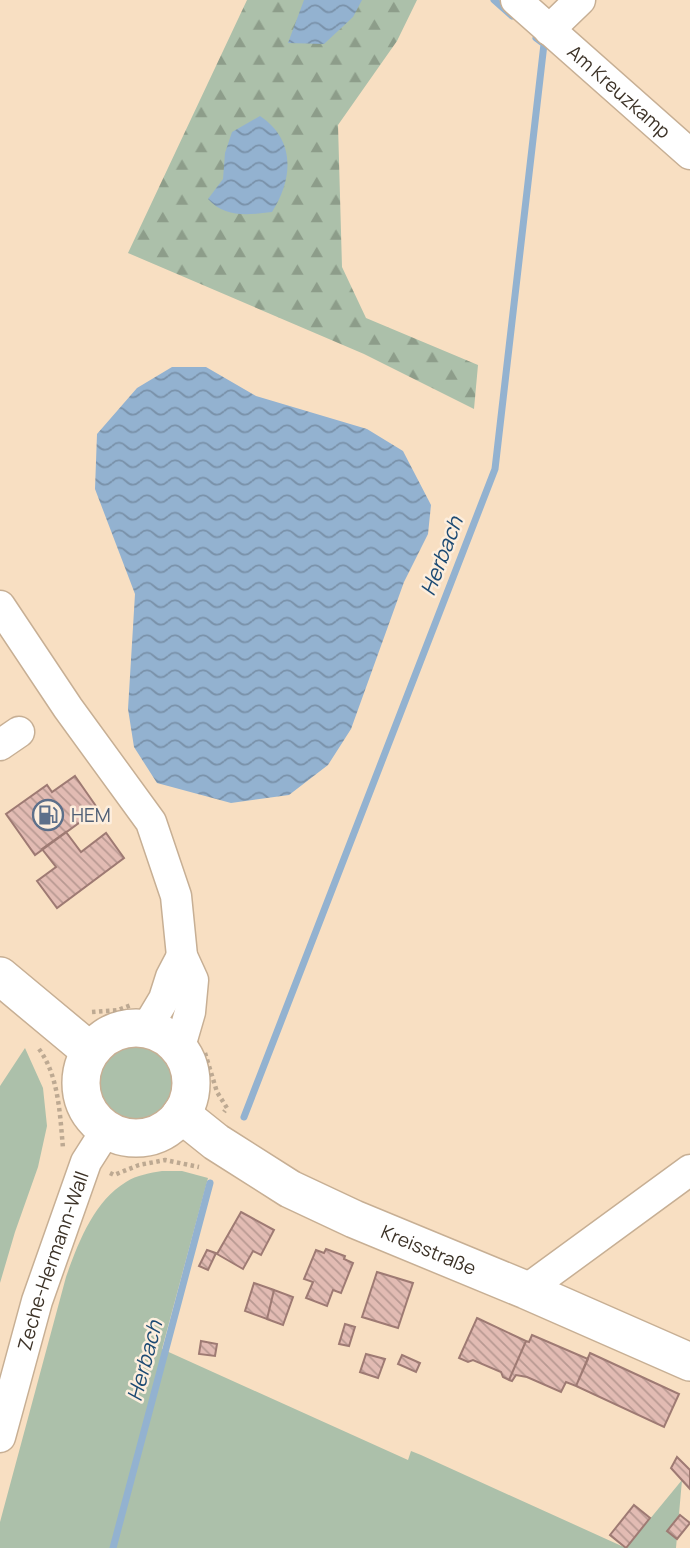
<svg xmlns="http://www.w3.org/2000/svg" width="690" height="1548" font-family="Manrope,sans-serif">
  <style>
    .green { fill: #acc0aa }
    .forest { fill: url(#forest-firs) }
    .water { fill: url(#water-waves) }
    .lines { fill: none; stroke-linecap: round; stroke-linejoin: round }
    .stream { stroke: #93b2d0; stroke-width: 7 }
    .building { fill: url(#building-back-hatch); stroke: #9e7a73; stroke-width: 2 }
    .minor-casing { stroke: #c7af94; stroke-width: 33 }
    .major-casing { stroke: #c7af94; stroke-width: 40 }
    .path { stroke: #bda992; stroke-width: 4.5; stroke-dasharray: 3.5 3.5; stroke-linecap: butt }
    .minor { stroke: #fff; stroke-width: 30 }
    .major { stroke: #fff; stroke-width: 37 }
    .labels { text-anchor: middle; stroke-width: 5; stroke-linejoin: round; paint-order: stroke }
    .street-label { font-size: 19px; fill: #3c3227; stroke: #fdeedd }
    .service-label { font-size: 19px; fill: #4e5e75; stroke: #fdeedd; text-anchor: start }
    .water-label { font-size: 21px; font-style: italic; fill: #1c4a73; stroke: #fdeedd }
  </style>
  <defs>
    <pattern id="forest-firs" width="22" height="20" patternUnits="userSpaceOnUse" patternTransform="scale(1.75)"><rect width="22" height="20" fill="#acc0aa"/><path d="M5 1l3.5 6h-7zM16 11l3.5 6h-7z" fill="#8d9d8a"/></pattern>
    <pattern id="water-waves" width="16" height="10" patternUnits="userSpaceOnUse" patternTransform="scale(1.75)"><rect width="16" height="10" fill="#93b2d0"/><path d="M0 5q4-4 8 0t8 0" fill="none" stroke="#7991a9"/></pattern>
    <pattern id="building-back-hatch" width="6" height="6" patternUnits="userSpaceOnUse" patternTransform="scale(1.75)"><rect width="6" height="6" fill="#e2bbb3"/><path d="M-1 5l2 2M0 0l6 6M5-1l2 2" fill="none" stroke="#b89992"/></pattern>
  </defs>
  <rect width="100%" height="100%" fill="#f8dfc2"/>
  <path class="green" d="M93 1086a42 42 0 1 1 84 0a42 42 0 1 1-84 0Z
    M25,1048L43,1088L47,1126L38,1167L15,1232L0,1283V1086Z
    M162,1171H182L208,1178L162,1349L408,1460L411,1451L421,1455L626,1548L682,1480L676,1548H0V1522L66,1277C78,1243 94,1201 126,1182C137,1175 150,1173 162,1171Z"/>
  <path class="forest" d="M247,0H417L397,41L338,125L342,267L366,318L478,365L474,409L364,354L128,253Z"/>
  <path class="water" d="M304,0H362L353,17L324,44L288,43Z
    M260,116C296,140 293,179 272,212C248,215 225,218 208,199L223,179L225,153L232,132Z
    M172,367H206L256,396L367,429L403,451L431,505L428,534L404,582L351,729L328,765L289,795L231,803L157,783L134,747L128,709L135,594L95,489L97,434L137,388Z"/>
  <g class="lines">
    <path class="stream" d="M494,0L512,16
      M244,1117L495,469L544,44L536,38
      M113,1548L210,1183"/>
  </g>
  <path class="building" d="M75,776L98,809L35,855L6,814L47,785L52,792Z
    M66,832L81,852L106,833L124,858L57,908L37,881L56,867L42,849Z
    M241,1212L274,1230L261,1255L253,1251L243,1269L217,1254Z
    M326,1249L345,1256L344,1259L353,1263L341,1293L333,1290L327,1306L306,1298L313,1282L304,1279L316,1250L324,1253Z
    M207,1250L216,1253L208,1270L199,1266Z
    M377,1272L413,1283L398,1328L362,1317Z
    M254,1283L274,1290L267,1319L245,1311Z
    M274,1290L293,1297L283,1325L267,1319Z
    M477,1318L526,1341L509,1380L503,1377L501,1372L473,1360L468,1362L459,1358Z
    M345,1324L355,1327L349,1346L339,1344Z
    M532,1335L588,1359L576,1386L566,1382L561,1392L527,1377L516,1375L512,1381L509,1380L526,1341L529,1342Z
    M201,1341L217,1344L215,1356L199,1354Z
    M590,1353L679,1394L664,1427L576,1386Z
    M366,1354L385,1359L378,1378L360,1372Z
    M402,1355L420,1363L416,1372L398,1364Z
    M677,1457L690,1470V1489L671,1468Z
    M634,1505L650,1518L626,1548L610,1535Z
    M680,1515L690,1523L677,1539L667,1531Z"/>
  <g class="lines">
    <g class="minor-casing">
      <g id="minor">
        <path id="s1" d="M516,0L690,154"/>
        <path d="M549,30L580,0"/>
        <path d="M0,606L68,708L151,822L176,896L182,956L193,980L190,1012L179,1050"/>
        <path d="M0,745L19,732"/>
        <path d="M146,1029L164,999L171,977L182,956"/>
        <path d="M526,1290L690,1170"/>
        <path id="s2" d="M0,1437L37,1301L86,1162L107,1129"/>
      </g>
    </g>
    <g class="major-casing">
      <g id="major">
        <path d="M0,976L90,1051"/>
        <circle cx="136" cy="1083" r="55"/>
        <path id="s3" d="M181,1114L216,1142L290,1189L354,1219L526,1290L690,1362"/>
      </g>
    </g>
    <path class="path" d="M92,1012L118,1010L131,1005
      M39,1049C59,1076 60,1116 63,1148
      M205,1053L217,1092L227,1108L224,1112
      M110,1173L114,1175L139,1165L165,1160L199,1167"/>
    <use href="#minor" class="minor"/>
    <use href="#major" class="major"/>
  </g>
  <defs>
    <g id="fuel-ring" transform="scale(1.575)"><circle r="9.5" fill="#fdeedd" stroke="#5c6f8a" stroke-width="1.5"/><path d="M-5.5-6h7V0h2V4h1.3V-2.5L3-4.5l.8-.8L6-3V5H2.5V1h-1V6h-7ZM-4.2-4.7v3.2H.2V-4.7Z" fill="#5c6f8a"/></g>
  </defs>
  <g fill-rule="evenodd">
    <use href="#fuel-ring" x="48" y="815"/>
  </g>
  <g class="labels">
    <g class="street-label">
      <text dy="7" stroke="none"><textPath href="#s1" startOffset="138">Am Kreuzkamp</textPath></text>
      <text dy="7" stroke="none"><textPath href="#s3" startOffset="284">Kreisstraße</textPath></text>
      <text dy="7" stroke="none"><textPath href="#s2" startOffset="184">Zeche-Hermann-Wall</textPath></text>
    </g>
    <g class="service-label">
      <text x="71" y="822">HEM</text>
    </g>
    <g class="water-label">
      <text transform="translate(442 556) rotate(-69)" y="7">Herbach</text>
      <text transform="translate(145 1361) rotate(-75)" y="7">Herbach</text>
    </g>
  </g>
</svg>
